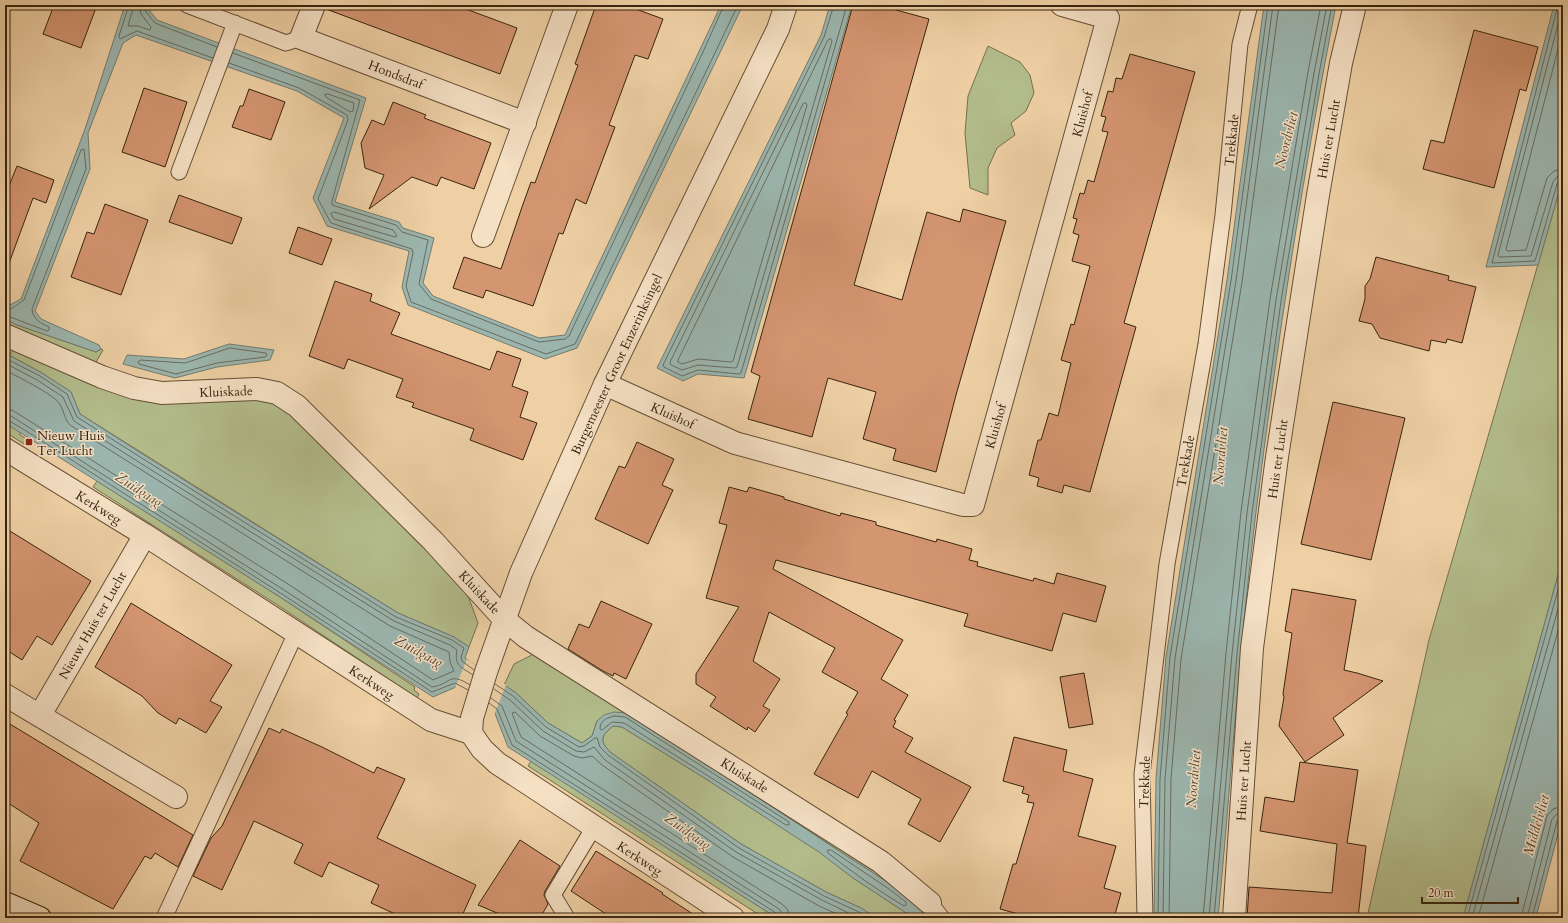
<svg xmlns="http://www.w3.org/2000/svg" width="1568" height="923" font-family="Cardo,serif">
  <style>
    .green { fill: #b3bc8b; stroke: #75704d }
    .water { fill: #9bb5ae; stroke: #737b6e }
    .pier { fill: #efd0a5 }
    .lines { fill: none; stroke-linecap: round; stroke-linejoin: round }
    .shore { stroke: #696c5e; stroke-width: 1 }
    .building { fill: #d49571; stroke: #37240f }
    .service-casing { stroke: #654f34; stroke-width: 17 }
    .minor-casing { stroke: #654f34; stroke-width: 24 }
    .tertiary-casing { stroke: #654f34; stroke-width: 24 }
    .secondary-casing { stroke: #37240f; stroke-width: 24 }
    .service { stroke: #f5e0c4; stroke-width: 15 }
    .minor { stroke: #f5e0c4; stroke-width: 22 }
    .tertiary { stroke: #f5e0c4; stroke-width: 22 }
    .secondary { stroke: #f5e0c4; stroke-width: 22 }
    .poi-dot { fill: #8f2418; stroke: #f5e0c4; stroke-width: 1.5 }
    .labels { text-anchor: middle; stroke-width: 3; stroke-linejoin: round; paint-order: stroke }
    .street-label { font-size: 13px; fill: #37240f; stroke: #f5e0c4 }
    .poi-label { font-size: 13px; fill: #37240f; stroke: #f5e0c4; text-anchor: start }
    .water-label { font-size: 14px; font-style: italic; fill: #504837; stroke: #f5e0c4 }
  </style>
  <rect width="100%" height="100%" fill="#efd0a5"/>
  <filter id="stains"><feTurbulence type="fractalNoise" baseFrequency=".005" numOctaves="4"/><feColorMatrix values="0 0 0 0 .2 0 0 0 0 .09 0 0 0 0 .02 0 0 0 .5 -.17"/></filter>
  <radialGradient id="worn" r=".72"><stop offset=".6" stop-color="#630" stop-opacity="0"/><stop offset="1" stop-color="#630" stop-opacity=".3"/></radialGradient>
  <path class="green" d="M988,46L1020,62L1030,75L1034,93L1026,111L1011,123L1015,135L997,148L988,168V195L970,188L965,133L968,96Z
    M1563,178V557L1463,918H1367L1429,640Z
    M5,319L17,325L96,352L101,349L103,350L95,364L5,328Z
    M16,347L97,385L270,400L285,408L442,563L467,593L478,623L469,647L454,637L398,613L80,414L71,392L42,373L9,355Z
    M5,423L20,432V435L30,441L27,446L5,432Z
    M97,481L280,597L415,687L414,690L419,694L417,698L276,604L93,487Z
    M536,651L824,835L911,896L935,918H928C905,890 866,869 836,849C766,802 696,758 626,713L597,721L592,736L582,743L548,723L516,693L504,685L514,664L530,656Z
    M613,726L622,727L706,779L820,852L853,878L914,918H876L861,908L826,892L741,844L610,752C599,740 601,736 613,726Z
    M531,761L777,918H764L528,766Z"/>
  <path class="water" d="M125,5H148L149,10L157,20L366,98L335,202L399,222L403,228L434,238L423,283L433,296L539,338L565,335L721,5H743L577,348L545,359L408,305L402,287L409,251L327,226L313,198L344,118L297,91L136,35L123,43L88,133L90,169L35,311L41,319L99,345L101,349L96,352L17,325L5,319V303L10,305L21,299L85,129Z
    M830,5H852L744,378L698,374L683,381L657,368L821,35Z
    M1264,5H1336C1303,173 1277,343 1256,512C1239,647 1231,783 1218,918H1154L1156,779L1166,657L1227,280Z
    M1554,5H1563V178L1538,265L1486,267Z
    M229,344L274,350L270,360L217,367L175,378L123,364L127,355L184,359Z
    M5,353L42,373L71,392L80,414L150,459L398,613L454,637L469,647L465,658L516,693L548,723L582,743L592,736L597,721L604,715L614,712L626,713C696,758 766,802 836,849C866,869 905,890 928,918H914L853,878L819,852L706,779L622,727L613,726C601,736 599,740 610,752L741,844L826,892L861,908L876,918H777L508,747L494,711L456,687L433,697L280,597L5,423Z
    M1563,557V815L1536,917V918H1463Z"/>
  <path class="pier" d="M467,659L506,685L494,715L492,712L455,688Z"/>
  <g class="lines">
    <path class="shore" d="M129,5L119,36L120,39L137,31L213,58
      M134,5L128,26H138L150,30L151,27L141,14L139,5
      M144,5L146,12L155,23L217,47
      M834,5L824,37L663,365L664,367L682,376L698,370L739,374L741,373L847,5
      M1558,5L1492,263L1535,261L1557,184L1559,181L1563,180
      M1563,5L1498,255L1499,257L1531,256L1553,182L1557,177L1563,175
      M1563,30L1506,249L1507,251L1526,250L1547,178L1554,171L1563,169
      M831,39L832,41L737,367L735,368L698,365L682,370L671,365L670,362L828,40Z
      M233,53L360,100L332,201V205L396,225L402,232L428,240L419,284L431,299L539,342L565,339L569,336L703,52L724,5
      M229,63L299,88L347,115L348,120L318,199L331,223L412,249L413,253L406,286L411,302L546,354L575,344L738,5
      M328,94L354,103L353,111L350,112L326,97L325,95Z
      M806,103L807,105L733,361L731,362L698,359L682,364L678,362V360L803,104Z
      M334,212L393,230L397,236L395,237L334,219L331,214Z
      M5,308L11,309L24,300L81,150L84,149L86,169L32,309C33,319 40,323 49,327V330L47,331L5,315
      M230,348L266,353L267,355L265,357L217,363L176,374L139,364L138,362L140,360L185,363Z
      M5,358L40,376L67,394L77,417L148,462L396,617L452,640L464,648L461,657L462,661L474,670
      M5,363L37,380L63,397L74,421L145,466L394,621L450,645L457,650C454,666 461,667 473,675
      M5,370C16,376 53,394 59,403C64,410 64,419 70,425L390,626L449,652L450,662L454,671L433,680L288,584L28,420L12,410L5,409
      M5,415L11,416L284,590L432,687C452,684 448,671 470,685
      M5,420H8L23,429L282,594L432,692L455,683L468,690
      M495,684L513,696L546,727L579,747L584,746L595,738H597L600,747L608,755L739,848L824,896L859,912L868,918
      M494,689L510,700L543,731L576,751L584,752L594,747L605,760L736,852L822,900L859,918
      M491,698L502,706L516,741L779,909L782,913L783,918
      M489,703L497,709L512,745L776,913L778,918
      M614,716L625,717L789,822V825H786L624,723L612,722L602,730L600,729C600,720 607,718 614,716Z
      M828,850H831L889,889L906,902V905L904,906C877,890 852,872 828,853Z
      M789,918L788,910L782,904L521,737L512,713L515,712L540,736L574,756L582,758L592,756L602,765L733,857L819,906L846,918
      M1158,918L1160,779L1170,657L1231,281L1268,5
      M1163,918L1165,779L1175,658L1236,281L1273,5
      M1169,918L1171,779L1181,659L1242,282L1279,5
      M1203,918L1226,653L1241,512L1270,299L1308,72L1321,5
      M1209,918L1232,654L1247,513L1276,300L1314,73L1327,5
      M1214,918L1237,654L1252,513L1281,301L1319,74L1332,5
      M1467,918L1563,572
      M1472,918L1563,591
      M1478,918L1563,613
      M1521,918L1547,816L1553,809L1563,806
      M1527,918L1552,819L1557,814L1563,812
      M1532,918L1557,821L1559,818L1563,817"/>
  </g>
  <path class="building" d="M54,5H97L81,48L43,34Z
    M326,5H455L517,28L500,74L326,9Z
    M596,5H625L663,19L648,59L635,55L609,125L615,127L586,204L576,199L563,234L559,233L533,306L486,290L483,298L453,288L464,257L501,269L522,207L531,182L535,183L578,65L575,64Z
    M853,5H878L929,19L854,285L902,300L927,212L960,222L963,209L1006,221L956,395L936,472L893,460L896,449L863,439L876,392L828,378L812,437L748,419L760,376L751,372Z
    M1474,30L1538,47L1526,91L1520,89L1494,188L1423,169L1431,140L1444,143Z
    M1130,54L1195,72L1124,323L1136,327L1090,492L1064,485L1062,493L1037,486L1039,478L1029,475L1038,440H1041L1049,413L1058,416L1071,363L1061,360L1071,324L1074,325L1090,266L1072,261L1079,235L1073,233L1077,219L1073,218L1080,193L1084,194L1088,180L1094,182L1108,132L1102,131L1106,117L1101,116L1108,91L1113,92L1116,78L1122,79Z
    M144,88L187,102L165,167L122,152Z
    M249,89L285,102L271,140L232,127L240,106H243Z
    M393,102L426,115L424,118L491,143L474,189L441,177L437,186L412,177L369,209L384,175L365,168L361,143L372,120L384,125Z
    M17,166L54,180L46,203L33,198L8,266L5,265V196Z
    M179,195L242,218L232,244L169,222Z
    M105,204L148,220L121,295L71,277L87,232L94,234Z
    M298,227L332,239L322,265L289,253Z
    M1376,257L1449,276L1448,280L1476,287L1462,343L1447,339L1446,343L1431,340L1429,351L1380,338L1372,324L1359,321L1365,299V286L1370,279Z
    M335,281L372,294L370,301L400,313L391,334L490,370L497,351L521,359L512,386L528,392L520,417L537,423L523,460L470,440L474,429L412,407L414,403L396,397L403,379L348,359L344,369L309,356Z
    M1333,402L1405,418L1371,560L1301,544Z
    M637,442L674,459L662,485L673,490L648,544L595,519L619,466L625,468Z
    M729,487L747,492L749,487L784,497V499L840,516L841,513L876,522V525L936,542L937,539L972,549L969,560L978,562L977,566L1033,581L1034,578L1054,584L1057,573L1106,586L1096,622L1063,613L1052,651L964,626L968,614L776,560L773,569L903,640L881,679L908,695L894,720L896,721L893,727L913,738L905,752L971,787L940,842L908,824L921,799L872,771L858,798L814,774L848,714L846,713L858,692L822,672L835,648L769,612L753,661L780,679L763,706L770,710L755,732L748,727L747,730L710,706L716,697L696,684V674L739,607L706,598L727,525L719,523Z
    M5,528L91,581L52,645L37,636L22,660L5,649Z
    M1292,589L1356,600L1344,670L1357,673L1383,681L1333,718L1344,735L1305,762L1279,726L1284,697L1283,694L1292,633L1285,631Z
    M601,601L652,624L626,679L614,673L613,676L603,671L568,649L579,624L589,628Z
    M131,603L232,665L210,701L222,707L206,733L179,718L176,724L158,713L142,696L95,667Z
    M1084,673L1093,724L1069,728L1060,677Z
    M5,721L193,835L178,867L155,853L151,859L145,856L113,909L20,861L39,823L5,801Z
    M269,728L280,733L282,729L322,747L374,773L377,767L405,779L377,838L476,885L461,918H404L371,903L379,885L329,862L322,877L294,863L303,844L254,821L222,890L193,876L211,838L222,826Z
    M1014,737L1067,750L1063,771L1093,779L1078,836L1116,846L1104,888L1121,893L1114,918H1033L1000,909L1013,864H1016L1034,803L1027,802L1029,795L1022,793L1024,787L1003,781Z
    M1300,762L1358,770L1347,843L1366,846L1358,918H1311L1267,915V918H1247L1249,887L1332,893L1337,844L1260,831L1265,797L1294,802Z
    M520,840L560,866L545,891L544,895L548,904L540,918H509L478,905Z
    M596,851L663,893L662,894L699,918H612L571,891Z"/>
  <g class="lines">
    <g class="service-casing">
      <path id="service" d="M187,5L286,43L301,38
        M179,172L235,23
        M930,903L942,918
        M164,918L296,633
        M567,918L553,895L594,827
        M1145,918L1142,774L1167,564L1206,344L1223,215L1240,44L1250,5"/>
    </g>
    <g class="minor-casing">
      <path id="minor" d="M314,5L301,38L525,123
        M483,236L567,5
        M5,335L102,377L134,388L162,393L257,389L277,393L297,406L433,541L505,620L526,637L881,862L930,903
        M605,384L735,443L963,505H973L1108,18L1062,5
        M5,449L145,535L431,720L471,733
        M5,695L176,797
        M40,715L145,535
        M1234,918L1252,648L1277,457L1318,195L1341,63L1355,5"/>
    </g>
    <g class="tertiary-casing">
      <path id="tertiary" d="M733,918L497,763L482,749L471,733L472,718L486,672L521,573L605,384L778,29L786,5"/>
    </g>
    <g class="secondary-casing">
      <path id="secondary" d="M5,903L40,918"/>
    </g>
    <use href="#service" class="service"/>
    <use href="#minor" class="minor"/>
    <use href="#tertiary" class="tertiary"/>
    <use href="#secondary" class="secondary"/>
  </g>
  <rect class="poi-dot" x="25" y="438" width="8" height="8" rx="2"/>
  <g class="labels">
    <g class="street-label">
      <text transform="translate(396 74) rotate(21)" y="5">Hondsdraf</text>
      <text transform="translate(1082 114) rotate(-75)" y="5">Kluishof</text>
      <text transform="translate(1328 139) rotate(-80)" y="5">Huis ter Lucht</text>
      <text transform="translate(1231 140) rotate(-84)" y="5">Trekkade</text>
      <text transform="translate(616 364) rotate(-65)" y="5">Burgemeester Groot Enzerinksingel</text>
      <text transform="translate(226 391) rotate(-2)" y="5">Kluiskade</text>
      <text transform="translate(673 415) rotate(24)" y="5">Kluishof</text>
      <text transform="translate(995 426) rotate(-74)" y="5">Kluishof</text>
      <text transform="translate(1277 459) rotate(-82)" y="5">Huis ter Lucht</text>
      <text transform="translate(1185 461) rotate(-80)" y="5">Trekkade</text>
      <text transform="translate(99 507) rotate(32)" y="5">Kerkweg</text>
      <text transform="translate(480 592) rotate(47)" y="5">Kluiskade</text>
      <text transform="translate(92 625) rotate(-60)" y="5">Nieuw Huis ter Lucht</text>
      <text transform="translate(372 682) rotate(33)" y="5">Kerkweg</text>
      <text transform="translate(745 775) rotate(32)" y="5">Kluiskade</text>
      <text transform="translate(1243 781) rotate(-86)" y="5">Huis ter Lucht</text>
      <text transform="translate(1144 782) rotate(-88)" y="5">Trekkade</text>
      <text transform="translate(640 858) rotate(33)" y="5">Kerkweg</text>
    </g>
    <g class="poi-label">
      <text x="37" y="440">Nieuw Huis<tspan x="37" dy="15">Ter Lucht</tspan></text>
    </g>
    <g class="water-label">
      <text transform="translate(1286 140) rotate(-76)" y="5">Noordvliet</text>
      <text transform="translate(1220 456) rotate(-85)" y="5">Noordvliet</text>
      <text transform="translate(139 489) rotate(33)" y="5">Zuidgaag</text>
      <text transform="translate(419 651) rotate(28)" y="5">Zuidgaag</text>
      <text transform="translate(1193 779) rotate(-85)" y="5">Noordvliet</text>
      <text transform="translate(1536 825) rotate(-74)" y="5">Middelvliet</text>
      <text transform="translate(688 831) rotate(35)" y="5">Zuidgaag</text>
    </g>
  </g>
  <rect width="1568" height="923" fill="none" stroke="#efd0a5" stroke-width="20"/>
  <rect x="6" y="6" width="1556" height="911" fill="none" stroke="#37240f" stroke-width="2"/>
  <rect x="10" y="10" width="1548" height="903" fill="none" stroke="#37240f"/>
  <path d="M1422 897v6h96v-6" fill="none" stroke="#37240f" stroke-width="2"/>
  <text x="1428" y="897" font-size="12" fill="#37240f" stroke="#f5e0c4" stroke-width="3" paint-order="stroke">20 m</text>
  <rect width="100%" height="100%" filter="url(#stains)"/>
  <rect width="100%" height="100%" fill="url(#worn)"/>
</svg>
